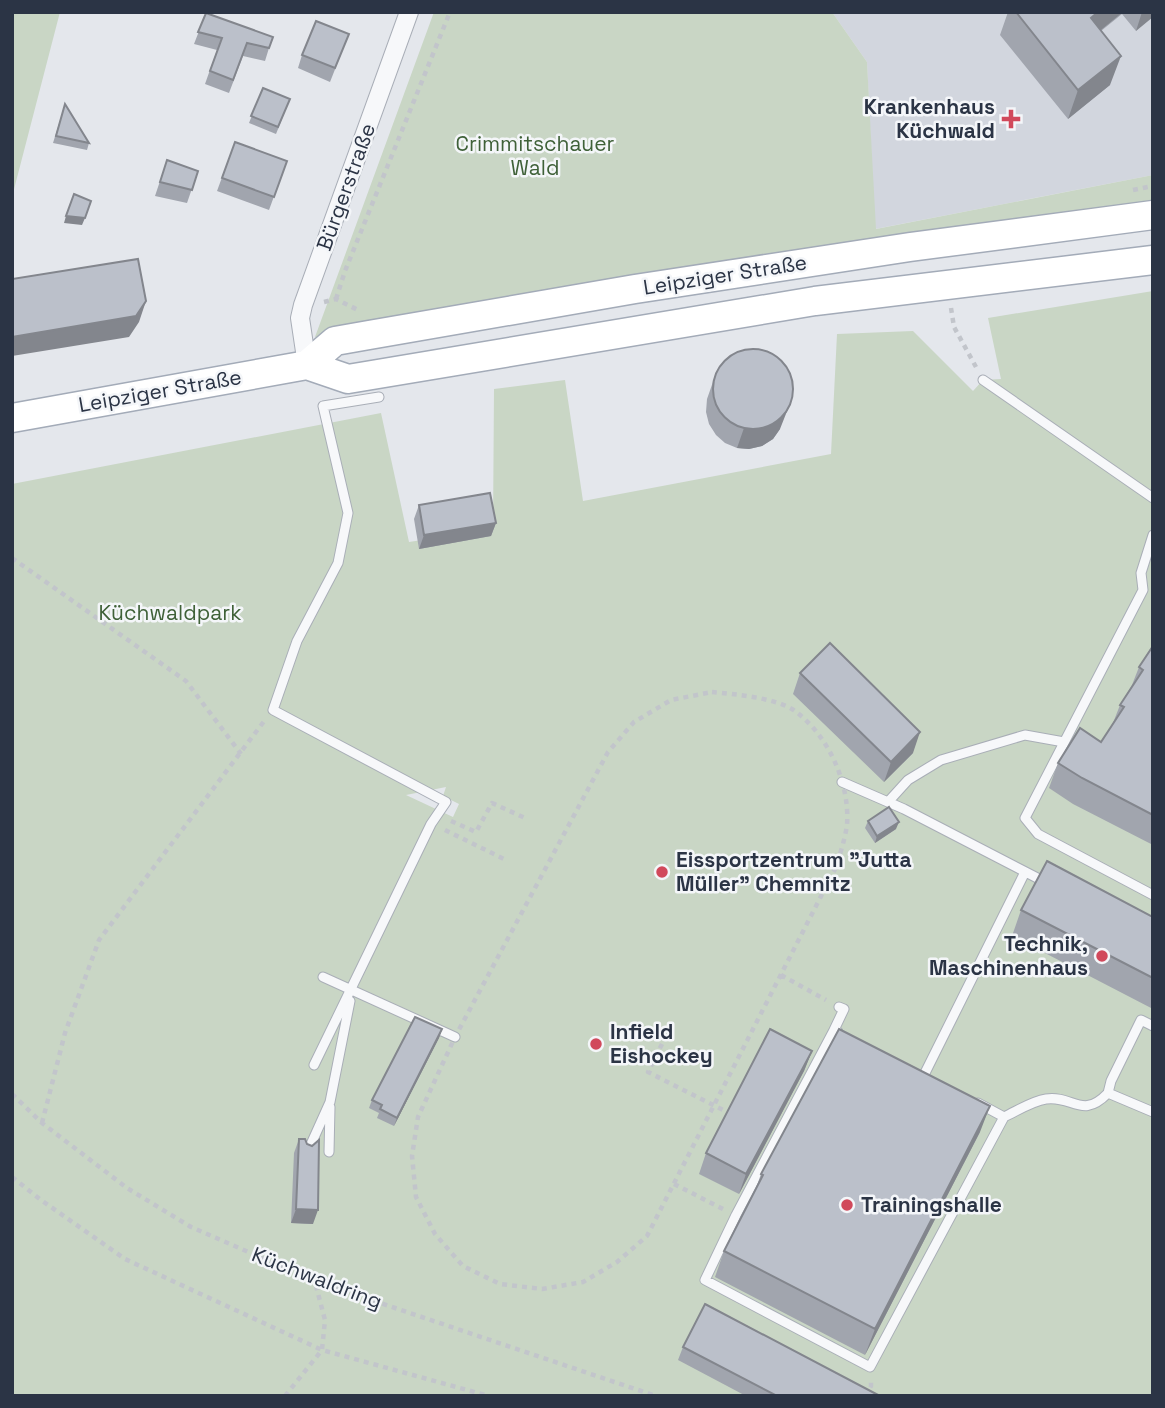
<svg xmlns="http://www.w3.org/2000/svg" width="1165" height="1408" font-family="'Space Grotesk',sans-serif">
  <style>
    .built { fill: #d2d6de }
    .green { fill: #c9d6c5; fill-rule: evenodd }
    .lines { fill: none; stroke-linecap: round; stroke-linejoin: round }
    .service-casing { stroke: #a9aeb7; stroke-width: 11 }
    .minor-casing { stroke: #a9aeb7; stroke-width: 20 }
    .primary-casing { stroke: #a3abb8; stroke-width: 31 }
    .path { stroke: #c2c5cb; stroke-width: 4.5; stroke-dasharray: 5 5; stroke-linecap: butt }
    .service { stroke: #f7f8fa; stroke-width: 9 }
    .minor { stroke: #f7f8fa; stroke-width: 18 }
    .primary { stroke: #fff; stroke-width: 28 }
    .wall { fill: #a1a5ae }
    .shaded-wall { fill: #83868d }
    .building { fill: #bbc0ca; stroke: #83868d; stroke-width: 2 }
    .poi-dot { fill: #d1495b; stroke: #f4f6f9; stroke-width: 2.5 }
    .labels { text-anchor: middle; stroke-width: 5; stroke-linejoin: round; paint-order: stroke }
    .poi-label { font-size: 21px; font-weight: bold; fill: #2b3445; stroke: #f4f6f9; text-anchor: start }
    .park-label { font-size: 21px; fill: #3f6138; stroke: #f4f6f9 }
    .street-label { font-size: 21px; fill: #2b3445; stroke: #f4f6f9 }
  </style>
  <rect width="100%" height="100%" fill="#e4e7ec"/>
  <path class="built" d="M832,12H1153V175L875,229L867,62Z"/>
  <path class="green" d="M12,12H60L12,197Z
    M434,12H832L867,62L876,229L1153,175V201L315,337Z
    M1153,291V1396H12V484L381,413L409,542L493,529L494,389L565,380L583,501L831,454L837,334L913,331L973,391L983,380L1001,379L988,318ZM446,787L443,796L459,804L453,817L406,795Z"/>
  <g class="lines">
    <g class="service-casing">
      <path id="service" d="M983,380L1153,498
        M1153,535L1141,573L1143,590L1025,818L1038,834L1153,895
        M842,782L904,809L1047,883
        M888,802L908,780L941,760L1025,735L1064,742
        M323,977L455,1037
        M834,1030L736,1215L705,1280L870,1367L1004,1117
        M838,1032L834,1030L844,1009L839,1007
        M314,1065L431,824L446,802L273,710L297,641L338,563L348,513L323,406L379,397
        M924,1075L1025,872
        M1108,1093L1111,1081L1141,1020L1153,1026
        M978,1103L1004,1117C1017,1111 1032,1101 1046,1099C1073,1095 1082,1120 1108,1093L1153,1112
        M329,1152L330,1107
        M307,1153L330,1102L350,1001"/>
    </g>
    <g class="minor-casing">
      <path id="minor" d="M307,365L300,318L303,305L409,12"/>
    </g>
    <g class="primary-casing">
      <path id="primary" d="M307,365L348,379L815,301L1153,260
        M12,418L307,365L335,341L369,335L635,289L910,247L1153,215"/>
    </g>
    <path class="path" d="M1133,190L1153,186
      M336,299L345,271L450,12
      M324,302L336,299L358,310
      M951,308L954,327L976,367
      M12,558L186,681L241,754
      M712,692C735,694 777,698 795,711C829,736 850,784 847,825C845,839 840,854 836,867L647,1236L617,1262L583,1282L542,1289L500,1284L463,1266L435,1234L416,1197L412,1156L418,1117L455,1037L608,752L634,722L671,700Z
      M451,821L476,832L492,803L525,818
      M445,830L504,859
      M781,975L826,1000
      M671,1026L648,1072L729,1113
      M12,1094L42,1123L127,1188L191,1227L315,1281L656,1396
      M42,1123L65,1033L99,940L265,720
      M12,1177L41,1200L125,1259L322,1350L489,1396
      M674,1184L723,1209
      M285,1396L322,1350L325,1320L315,1282
      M865,1396L871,1386V1379"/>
    <use href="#service" class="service"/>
    <use href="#minor" class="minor"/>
    <use href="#primary" class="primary"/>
  </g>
  <path class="wall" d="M1008,12H1153L1136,31L1122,14L1101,31L1110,85L1068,119L1000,35Z
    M206,13L269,48L265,61L243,56L229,93L205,84L217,50L194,44Z
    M349,34L330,82L298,68L302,55Z
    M263,88L290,99L276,134L249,123Z
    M65,104L89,143L87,150L53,143Z
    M235,142L287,161L269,210L217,191Z
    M167,160L198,171L187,203L155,196Z
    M714,379L780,429L773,439L762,446L749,449L737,448L725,443L716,435L709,424L706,412L707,399Z
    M419,505L496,523L491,536L419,549L414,519Z
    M1153,644V845L1073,804L1049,788L1058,763L1101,742L1113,723L1120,705L1132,685L1139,667Z
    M800,673L913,753L884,782L793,694Z
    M868,821L896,829L875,843L865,828Z
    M1021,910L1153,917V1009L1012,936Z
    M442,1029L439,1038L394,1126L377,1118L379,1113L369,1108L372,1100Z
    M812,1051L804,1071L739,1194L699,1174L706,1153Z
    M980,1132L865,1355L715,1277L724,1251L755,1191L761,1174Z
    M299,1139L313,1224L291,1223L294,1153Z
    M683,1347L880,1396H746L678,1360Z"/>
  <path class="shaded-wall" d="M1098,12H1123L1080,47L1091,18Z
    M1142,12H1153V17L1136,31Z
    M1121,56L1110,85L1068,119L1078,90Z
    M66,216L85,218L82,225L64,223Z
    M146,301L139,322L129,337L12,356V337Z
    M793,396L780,429L773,439L762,446L749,449L737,448L744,428Z
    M496,523L491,536L419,549L424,535Z
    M920,732L913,753L884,782L891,762Z
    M899,822L896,829L875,843L877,836Z
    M442,1029L439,1038L394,1126L397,1118Z
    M812,1051L804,1071L739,1194L746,1174Z
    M990,1106L980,1132L865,1355L875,1329Z
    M296,1209L318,1210L313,1224L291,1223Z"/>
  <path class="building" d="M1016,12H1098L1091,18L1121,56L1078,90Z
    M206,13L273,37L269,48L247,43L233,80L210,71L222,38L198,32Z
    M316,21L349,34L335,68L302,55Z
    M263,88L290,99L278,127L251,116Z
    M65,104L89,143L56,136Z
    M235,142L287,161L274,197L222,178Z
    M167,160L198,171L192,190L160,182Z
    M74,194L91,201L85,218L66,216Z
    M138,259L146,301L136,316L12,337V279Z
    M713 389a40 40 0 1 1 80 0a40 40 0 1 1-80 0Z
    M490,493L496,523L424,535L419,505Z
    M830,643L920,732L891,762L800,673Z
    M1153,646V815L1082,778L1058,763L1080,728L1101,742L1124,707L1120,705L1143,670L1139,667Z
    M889,807L899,822L877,836L868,821Z
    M1047,861L1153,917V978L1021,910Z
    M415,1017L442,1029L397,1118L380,1109L382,1105L372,1100Z
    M770,1029L812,1051L746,1174L706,1153Z
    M839,1029L990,1106L875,1329L724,1251L763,1175L761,1174Z
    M299,1139H305L307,1144L312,1146L319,1140L318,1210L296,1209Z
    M705,1304L880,1396H777L683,1347Z"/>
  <g class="poi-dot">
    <path d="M1007.5 108.5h7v7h7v7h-7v7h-7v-7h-7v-7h7z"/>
    <circle cx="662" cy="872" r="7"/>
    <circle cx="1102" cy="956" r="7"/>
    <circle cx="596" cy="1044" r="7"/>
    <circle cx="847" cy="1205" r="7"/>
  </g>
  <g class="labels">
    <g class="poi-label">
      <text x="995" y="114" text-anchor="end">Krankenhaus<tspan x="995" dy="24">Küchwald</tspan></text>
      <text x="676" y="867">Eissportzentrum "Jutta<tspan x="676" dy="24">Müller" Chemnitz</tspan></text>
      <text x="1088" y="951" text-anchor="end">Technik,<tspan x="1088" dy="24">Maschinenhaus</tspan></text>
      <text x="610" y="1039">Infield<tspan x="610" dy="24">Eishockey</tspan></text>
      <text x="861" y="1212">Trainingshalle</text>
    </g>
    <g class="park-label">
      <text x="535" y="151">Crimmitschauer<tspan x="535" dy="24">Wald</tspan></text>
      <text x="170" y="620">Küchwaldpark</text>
    </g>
    <g class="street-label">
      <text transform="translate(346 187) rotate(-70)" y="7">Bürgerstraße</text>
      <text transform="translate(725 275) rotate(-9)" y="7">Leipziger Straße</text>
      <text transform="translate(160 391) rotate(-10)" y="7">Leipziger Straße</text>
      <text transform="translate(317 1278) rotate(21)" y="7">Küchwaldring</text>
    </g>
  </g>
  <rect width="1165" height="1408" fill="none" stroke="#2b3445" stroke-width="28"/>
</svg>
